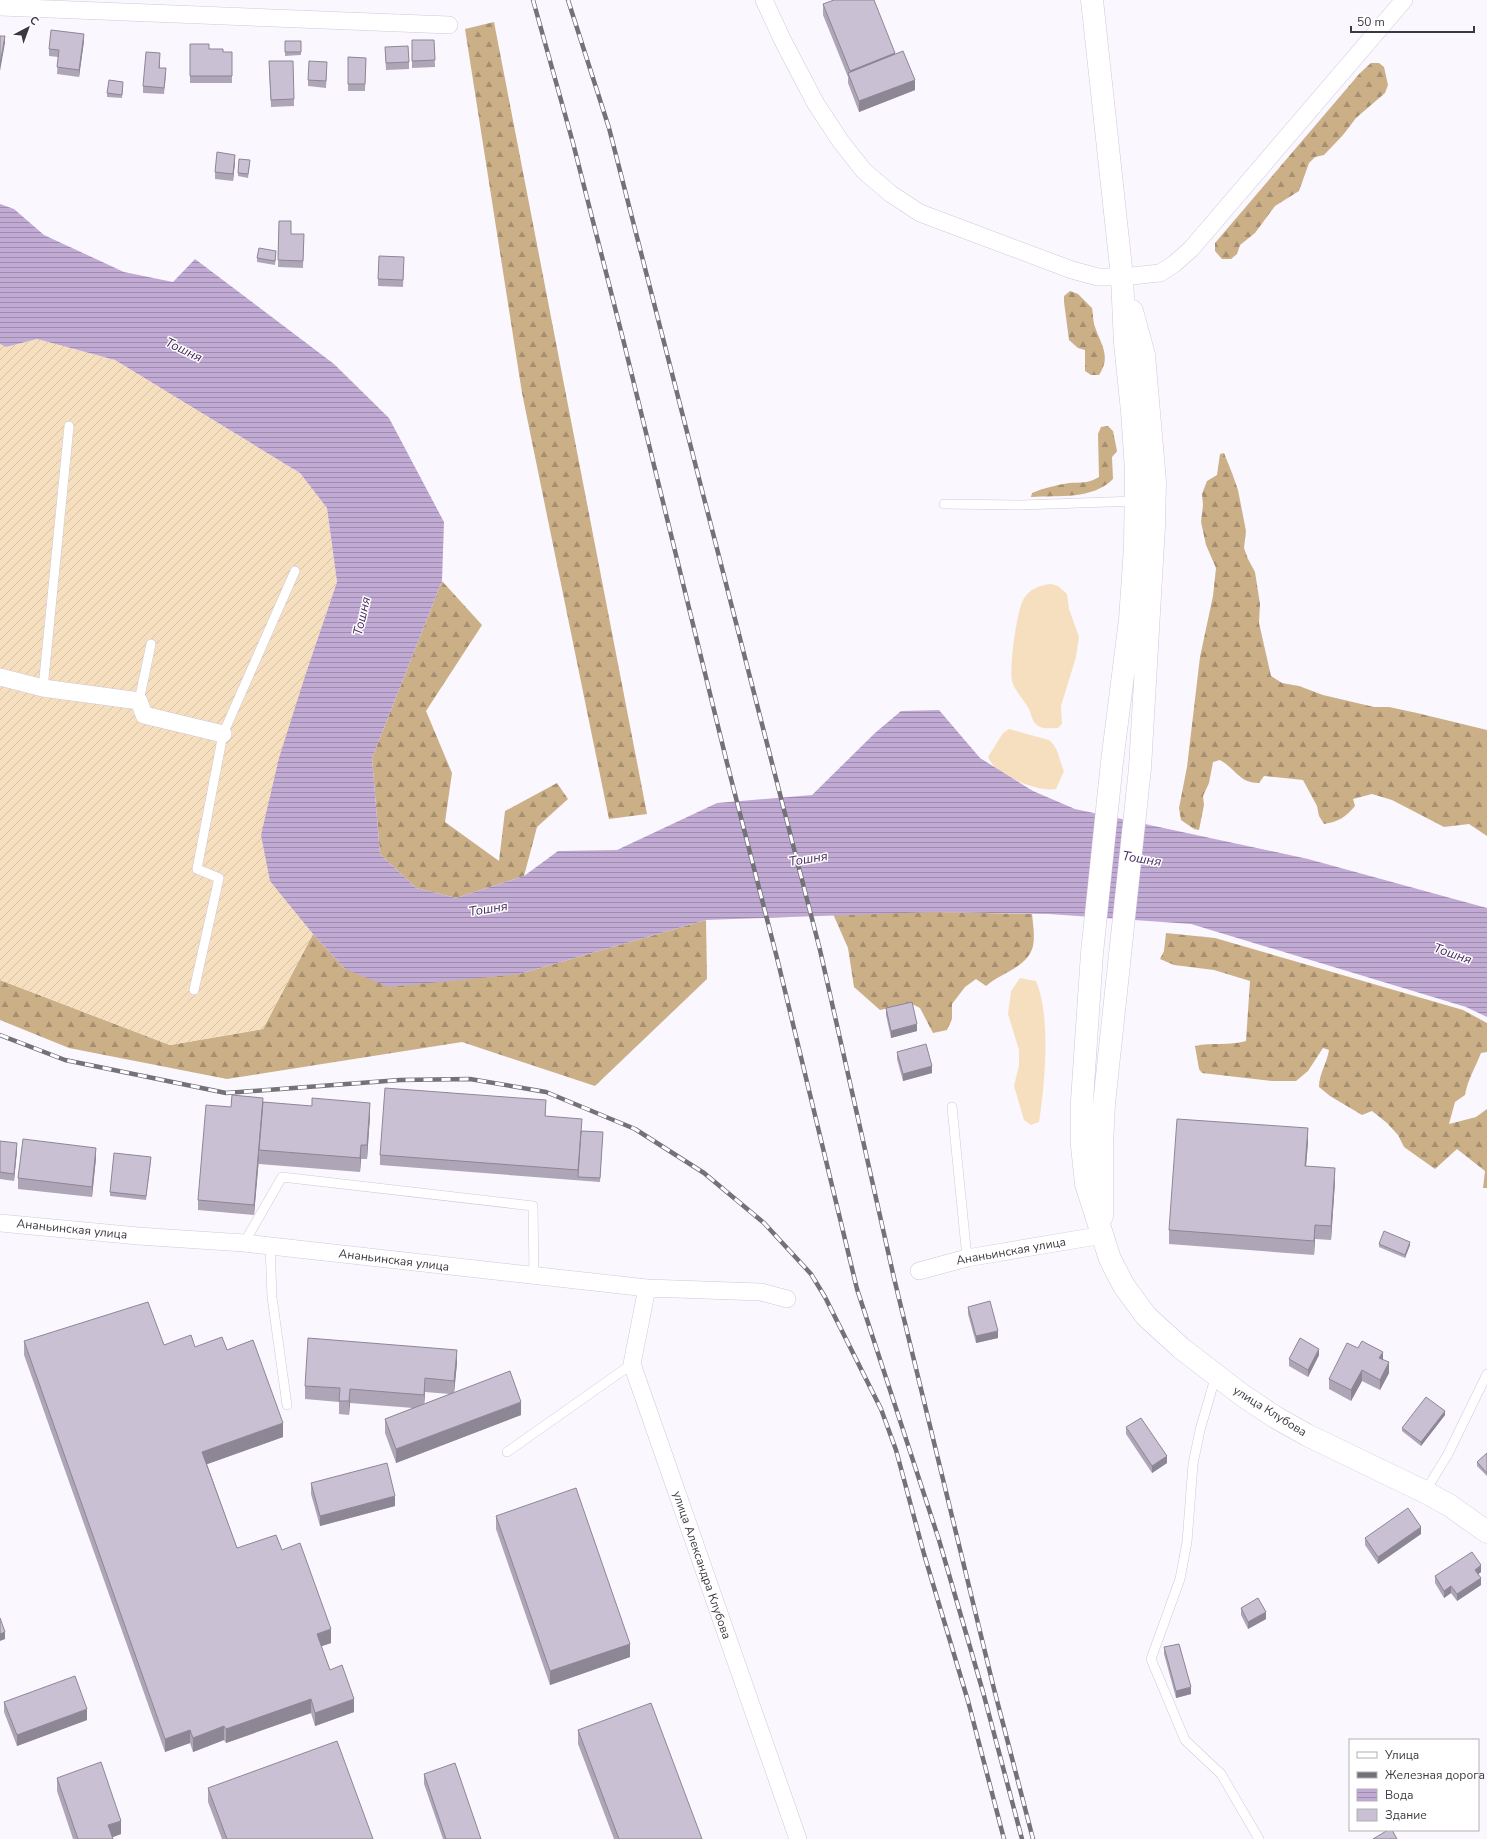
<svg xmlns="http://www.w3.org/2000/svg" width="1487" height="1839" font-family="'Nunito Sans',sans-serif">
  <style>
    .grass { fill: #f6dfbe }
    .forest { fill: url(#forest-firs) }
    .garden { fill: url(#garden-furrows) }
    .water { fill: url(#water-rules) }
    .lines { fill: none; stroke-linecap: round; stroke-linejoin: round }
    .service-casing { stroke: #d1c7db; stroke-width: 10 }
    .minor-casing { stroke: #d1c7db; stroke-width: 18 }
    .secondary-casing { stroke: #d1c7db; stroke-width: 23 }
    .service { stroke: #fff; stroke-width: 9 }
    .minor { stroke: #fff; stroke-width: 17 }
    .secondary { stroke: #fff; stroke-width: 22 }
    .rail-casing { stroke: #757179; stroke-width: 4.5 }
    .rail { stroke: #fff; stroke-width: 3; stroke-dasharray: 9; stroke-linecap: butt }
    .wall { fill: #aea5b6; fill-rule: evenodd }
    .shaded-wall { fill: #8d8694 }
    .building { fill: #cac0d4; stroke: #8d8694 }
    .labels { text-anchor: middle; stroke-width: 3; stroke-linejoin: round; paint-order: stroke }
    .street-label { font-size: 12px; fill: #3c3840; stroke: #fff }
    .water-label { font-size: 13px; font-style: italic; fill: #482a5e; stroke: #fff }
  </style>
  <defs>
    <pattern id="forest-firs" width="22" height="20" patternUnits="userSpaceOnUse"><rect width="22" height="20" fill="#cbaf87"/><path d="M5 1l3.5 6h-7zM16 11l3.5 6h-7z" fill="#a68f70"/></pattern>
    <pattern id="garden-furrows" width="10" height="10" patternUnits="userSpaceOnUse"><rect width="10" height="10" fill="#f6dfbe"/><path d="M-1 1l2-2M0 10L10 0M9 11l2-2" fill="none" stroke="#d4c0a4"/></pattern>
    <pattern id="water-rules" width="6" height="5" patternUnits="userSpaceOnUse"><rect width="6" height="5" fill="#c1abd4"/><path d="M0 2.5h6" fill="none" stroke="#9e8cad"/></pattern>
  </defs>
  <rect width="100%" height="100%" fill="#fbf7ff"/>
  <path class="grass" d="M1051,584L1058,586L1067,594L1069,609L1079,637L1076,657L1061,706L1062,724L1058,728C1053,728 1044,729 1040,727C1032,723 1032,716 1029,709C1025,702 1013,688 1012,681C1009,666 1017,612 1023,600C1029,589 1040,585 1051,584Z
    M1009,729L1049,740C1059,748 1059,760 1064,771L1056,789C1039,792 1008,779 995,767C992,765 990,760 988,757L1003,733Z
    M1020,978L1036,981C1051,1015 1045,1085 1039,1122L1031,1125L1024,1120L1014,1086L1019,1065V1050L1008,1014L1011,991Z"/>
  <path class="forest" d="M494,22L647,814L609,819L522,393L465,29Z
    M1371,63H1379L1384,67L1388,85L1385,93L1356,118L1343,135L1324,155L1315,157L1309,163L1299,191L1275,206L1255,233L1240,245L1237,254L1231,259H1222L1215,251V243L1360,73Z
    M1070,291L1078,294L1092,308C1093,313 1093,319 1094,324C1100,344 1112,355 1099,375H1091L1085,371V350L1078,348L1069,340L1064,302V296Z
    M1108,426L1113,431L1117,451L1112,457L1113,479C1092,500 1059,495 1031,497L1032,493C1044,488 1056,485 1069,483C1082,482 1087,484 1099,477L1098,434L1101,427Z
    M1224,453L1232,473L1238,490L1246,531L1244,548L1248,559L1255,572L1260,604L1259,623L1271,676L1282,683L1299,686L1323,695L1374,707H1389L1417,713L1487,730V836L1469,824L1444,827L1392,800L1372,794L1353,799L1355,806C1346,817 1338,822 1324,824L1319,816L1317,806L1303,780L1264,776L1259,783C1239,783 1236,769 1220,760L1213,762L1209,783L1203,796L1204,805L1199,830L1194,829L1181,820L1179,808L1187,767L1200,657L1213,596L1216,568L1206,545L1201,522L1203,505L1202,494L1207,481L1217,475L1220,454Z
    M442,581L482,625L426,711L452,773L445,822L499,861L505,811L557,783L568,799L537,827L524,876L456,898L416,888L380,854L372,758Z
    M936,912L1032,914C1033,924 1035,936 1033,946C1028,967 1001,973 986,986L976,979L965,987L952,1004V1019L947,1030L933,1033L920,1008L910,1003L880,1010L854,987L848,948L833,914Z
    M706,920L707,979L595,1086L462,1042L227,1079L69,1048L0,1020V980L170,1045L263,1029L313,934L345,969L519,974Z
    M1166,933L1215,938L1463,1010L1487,1023V1052L1481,1053C1475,1068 1468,1079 1465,1095L1455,1102L1449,1124L1476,1117L1487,1109V1188H1483L1485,1171L1457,1149L1435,1169L1404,1147L1398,1135L1387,1123L1372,1111L1362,1115L1330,1096L1319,1087C1319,1074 1327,1063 1329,1050L1323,1048L1308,1071L1296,1081H1272L1202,1073L1199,1069L1195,1046C1212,1042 1229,1046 1246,1041L1250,981L1214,970L1174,965L1160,959L1164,951Z"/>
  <path class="garden" d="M37,339L115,360L300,473L327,508L337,582L307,670L271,881L313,934L263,1029L170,1045L0,980V344L6,347Z"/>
  <path class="water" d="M0,204L14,209L44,235L124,272L173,282L195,259L334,364L389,418L444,522L442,581L372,758L380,854L416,888L456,898L524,876L558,851L617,850L717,803L812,795L875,733L901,711L939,710L980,758L1033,791L1075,809L1308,859L1487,908V1017L1466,1007L1191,924L1049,914L936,912L706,920L519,974L389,987L345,969L313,934L270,881L261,835L279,758L307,670L337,582L327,508L300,473L115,360L37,339L6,347L0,344Z"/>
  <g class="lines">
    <g class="service-casing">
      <path id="service" d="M944,504L1022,505L1136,501
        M43,688L69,426
        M139,701L151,644
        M194,990L219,878L197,869L223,734L295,571
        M952,1107L967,1258
        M244,1243L282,1177L533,1206L534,1276
        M270,1245L272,1297L287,1405
        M1216,1375L1200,1430L1193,1464L1187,1542L1180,1579L1151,1659L1185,1740L1221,1774L1259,1839
        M507,1452L632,1364
        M1425,1492L1448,1454L1487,1374"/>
    </g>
    <g class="minor-casing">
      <path id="minor" d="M764,0L783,41L816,104L841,142L864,171L891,194L920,213L1072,270L1098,277H1122L1160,273L1174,264L1191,249L1404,0
        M0,7L449,25
        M0,677L43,688L139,701L144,715L223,734
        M0,1223L138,1236L244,1243L647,1288L761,1292L787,1299
        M919,1271L967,1258L1103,1235
        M647,1288L632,1364L798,1839"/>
    </g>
    <g class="secondary-casing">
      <path id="secondary" d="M1092,0L1122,277L1125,343L1132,411L1136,470L1135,547L1130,620L1112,762L1092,953L1082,1101V1146L1086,1184L1110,1259L1124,1286L1146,1316L1181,1348L1242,1395L1275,1417L1307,1435L1425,1492L1449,1505L1487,1532
        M1102,1216V1144L1104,1104L1140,768L1154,526L1155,481L1144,355L1132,311"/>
    </g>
    <use href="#service" class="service"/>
    <use href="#minor" class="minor"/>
    <use href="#secondary" class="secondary"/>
    <g class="rail-casing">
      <path id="rail" d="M533,0L573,143L624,343L727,763L778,962L857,1289L939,1540L983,1692L1022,1839
        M568,0L609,128L820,950L894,1278L994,1689L1033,1839
        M0,1035L65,1060L226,1093L400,1080L470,1079L546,1092L635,1129L704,1173L764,1223L811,1274L825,1297L881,1409L896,1450L924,1554L968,1701L1004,1839"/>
    </g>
    <use href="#rail" class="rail"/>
  </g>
  <path class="wall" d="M823,4L895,54L915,90L859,112L848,83V77L823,15Z
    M412,40H434L435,67L412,68Z
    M84,41L79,77L57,74L58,57L49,56V49Z
    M285,41H301V55L285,56Z
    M190,44L223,52H232V83H190Z
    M385,47L409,62V69L386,70Z
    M348,57L366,58L365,91H348Z
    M160,60V68L166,75L164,94L143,93V86Z
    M269,68L294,99V106L271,107Z
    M327,69L326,88L308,86V80Z
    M123,85L122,98L107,97V93Z
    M235,162L233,181L215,179V172Z
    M250,163L248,178L238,176V173Z
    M279,221L291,234H304L303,268L278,267Z
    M276,254L275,265L257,262V258Z
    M404,264L403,287L378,286V279Z
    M886,1008L917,1031L891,1038L886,1015Z
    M897,1052L932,1073L903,1081L897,1059Z
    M263,1102L370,1116L367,1159H361L360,1172L259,1164V1158L254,1215L198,1210V1200L231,1107Z
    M546,1111L545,1116L582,1131L603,1132L600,1182L380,1165V1155Z
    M0,1141L17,1150L14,1181L0,1179Z
    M1308,1142L1306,1166L1335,1182L1331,1240L1315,1239L1314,1255L1169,1244V1230Z
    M96,1158L92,1197L18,1189V1178Z
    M151,1160L146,1200L110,1196V1192Z
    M1379,1244L1410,1245L1405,1258L1379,1247Z
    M968,1307L998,1338L976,1343L968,1314Z
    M24,1341L164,1345L227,1350L283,1437L207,1464L237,1548L282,1550L331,1643L321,1646L330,1670L354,1712L315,1726L311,1713L226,1743L224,1740L193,1752L190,1743L165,1752L24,1355Z
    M1358,1348L1383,1359L1389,1373L1380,1390L1362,1381L1351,1401L1329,1389V1379Z
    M1319,1355L1308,1377L1289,1366V1359Z
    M457,1363L454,1392L521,1415L396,1463L385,1433V1419L413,1408L350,1403L349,1415L339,1414V1402L305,1399V1386ZM425,1392L450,1394L424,1404Z
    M1445,1415L1421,1446L1402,1431V1428Z
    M1126,1427L1167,1463L1152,1473L1126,1434Z
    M1487,1453V1476L1477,1466V1462Z
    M311,1483L395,1506L320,1526L311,1494Z
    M496,1516L630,1657L550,1685L496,1529Z
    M1421,1534L1378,1564L1365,1545V1538Z
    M1481,1572L1478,1574L1481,1585L1457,1601L1451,1593L1444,1598L1435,1583V1576Z
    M1241,1608L1266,1619L1248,1629L1241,1615Z
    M1164,1647L1191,1694L1176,1698L1164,1654Z
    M4,1702L87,1720L17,1746L4,1712Z
    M578,1730L702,1839H614L578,1744Z
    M424,1774L481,1839H443L424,1784Z
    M57,1778L121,1834L112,1837L113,1839H73L57,1791Z
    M208,1788L373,1839H222L208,1802Z"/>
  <path class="shaded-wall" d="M84,34V41L79,77V70Z
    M5,36V43L0,71V64Z
    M895,53V64L850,77V71Z
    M915,80V90L859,112V101Z
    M235,155V162L233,181V174Z
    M917,1024V1031L891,1038V1031Z
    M932,1066V1073L903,1081V1074Z
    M263,1098V1108L259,1150V1158L254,1215V1205Z
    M370,1103V1116L367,1159V1145Z
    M1308,1128V1142L1305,1179V1166Z
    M17,1143V1150L14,1181V1174Z
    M361,1145V1159L360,1172V1158Z
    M96,1148V1158L92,1197V1187Z
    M1335,1168V1182L1331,1240V1226Z
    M1315,1225V1239L1314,1255V1241Z
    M1410,1242V1245L1405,1258V1255Z
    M998,1331V1338L976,1343V1336Z
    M1319,1349V1355L1308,1377V1370Z
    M457,1350V1363L454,1394V1381Z
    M1383,1352V1362L1379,1358Z
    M1389,1362V1373L1380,1390V1380Z
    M1362,1370V1381L1351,1401V1390Z
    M425,1378V1392L424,1409V1395Z
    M350,1389V1403L349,1415V1401Z
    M521,1402V1415L396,1463V1449Z
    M1445,1411V1415L1421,1446V1442Z
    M283,1423V1437L202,1466V1452Z
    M1167,1456V1463L1152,1473V1466Z
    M395,1496V1506L320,1526V1516Z
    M1421,1527V1534L1378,1564V1557Z
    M1481,1565V1572L1475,1577V1570Z
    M1481,1578V1585L1457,1601V1594Z
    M1451,1586V1593L1444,1598V1591Z
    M1266,1612V1619L1248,1629V1622Z
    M331,1629V1643L317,1648V1634Z
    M5,1632V1639L0,1641V1634Z
    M630,1644V1657L550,1685V1671Z
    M1191,1687V1694L1176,1698V1691Z
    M311,1699V1713L226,1743V1729Z
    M354,1699V1712L315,1726V1713Z
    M87,1709V1720L17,1746V1735Z
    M224,1726V1740L193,1752V1738Z
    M190,1730V1743L165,1752V1739Z
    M121,1821V1834L108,1839V1825Z"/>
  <path class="building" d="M834,0H874L895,53L850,71L823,4Z
    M51,30L84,34L79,70L57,67L59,50L49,49Z
    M0,36H5L0,64Z
    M412,40H434L435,60L412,61Z
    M285,41H301V52H285Z
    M190,44H209V49H223V52H232V76H190Z
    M408,46L409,62L386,63L385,47Z
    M903,51L915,80L859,101L848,73Z
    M146,52L160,53L159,68H166L164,88L143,86Z
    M348,57L366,58L365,84H348Z
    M269,61H293L294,99L271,100Z
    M309,61L327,62L326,81L308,80Z
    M109,80L123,82L122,95L107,93Z
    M217,152L235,155L233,174L215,172Z
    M239,159L250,160L248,174L238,173Z
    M279,221H291V234H304L303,261L278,260Z
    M259,248L276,251L275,261L257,258Z
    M379,256L404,257L403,280L378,279Z
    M912,1002L917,1024L891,1031L886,1008Z
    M926,1044L932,1066L903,1074L897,1052Z
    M385,1088L546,1100L545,1116L582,1119L578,1170L380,1155Z
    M232,1095L263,1098L254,1205L198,1200L206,1105L231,1107Z
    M312,1098L370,1103L367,1145H361L360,1158L259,1150L263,1102L312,1106Z
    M1177,1119L1308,1128L1305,1166L1335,1168L1331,1226L1315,1225L1314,1241L1169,1230Z
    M581,1131L603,1132L600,1178L578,1177Z
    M23,1139L96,1148L92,1187L18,1178Z
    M0,1141L17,1143L14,1174L0,1172Z
    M114,1153L151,1157L146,1196L110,1192Z
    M1384,1231L1410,1242L1405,1255L1379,1244Z
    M990,1301L998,1331L976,1336L968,1307Z
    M148,1302L164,1345L191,1335L195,1347L222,1337L227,1350L253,1340L283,1423L202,1452L237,1548L276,1535L282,1550L300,1543L331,1629L317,1634L330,1670L342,1665L354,1699L315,1713L311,1699L226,1729L224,1726L193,1738L190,1730L165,1739L24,1341Z
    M308,1338L457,1350L454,1381L425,1378L424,1395L350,1389L349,1401H339L340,1388L305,1386Z
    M1300,1338L1319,1349L1308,1370L1289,1359Z
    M1362,1341L1383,1352L1379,1358L1389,1362L1380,1380L1362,1370L1351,1390L1329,1379L1347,1343L1358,1348Z
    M510,1371L521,1402L396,1449L385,1419Z
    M1426,1397L1445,1411L1421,1442L1402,1428Z
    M1141,1418L1167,1456L1152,1466L1126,1427Z
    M1487,1453V1473L1477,1462Z
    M387,1463L395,1496L320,1516L311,1483Z
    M576,1488L630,1644L550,1671L496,1516Z
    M1408,1508L1421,1527L1378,1557L1365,1538Z
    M1472,1552L1481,1565L1475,1570L1481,1578L1457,1594L1451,1586L1444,1591L1435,1576Z
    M1258,1598L1266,1612L1248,1622L1241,1608Z
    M0,1618L5,1632L0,1634Z
    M1179,1644L1191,1687L1176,1691L1164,1647Z
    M75,1676L87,1709L17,1735L4,1702Z
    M651,1703L702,1839H619L578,1730Z
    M337,1741L373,1839H227L208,1788Z
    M101,1762L121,1821L108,1825L113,1839H78L57,1778Z
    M455,1763L481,1839H446L424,1774Z
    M1388,1830H1392L1397,1839H1373Z"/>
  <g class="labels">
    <g class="street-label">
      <text transform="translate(72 1229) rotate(6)" y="4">Ананьинская улица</text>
      <text transform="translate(1011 1251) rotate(-10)" y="4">Ананьинская улица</text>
      <text transform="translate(394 1260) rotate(7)" y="4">Ананьинская улица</text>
      <text transform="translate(1270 1411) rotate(32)" y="4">улица Клубова</text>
      <text transform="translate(702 1565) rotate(71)" y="4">улица Александра Клубова</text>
    </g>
    <g class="water-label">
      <text transform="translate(184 349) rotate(26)" y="5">Тошня</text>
      <text transform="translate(361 616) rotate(-77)" y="5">Тошня</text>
      <text transform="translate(808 858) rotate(-9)" y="5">Тошня</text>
      <text transform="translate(1142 858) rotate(9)" y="5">Тошня</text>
      <text transform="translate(488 908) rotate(-9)" y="5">Тошня</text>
      <text transform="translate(1453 953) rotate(19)" y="5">Тошня</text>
    </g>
  </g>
  <rect x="1349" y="1739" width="130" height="92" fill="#ffffff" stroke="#b1afb3"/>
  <rect x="1357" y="1752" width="20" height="6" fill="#ffffff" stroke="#b1afb3"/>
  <text x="1385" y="1759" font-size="12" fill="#3c3840">Улица</text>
  <rect x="1357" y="1772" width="20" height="6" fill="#757179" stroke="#b1afb3"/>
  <text x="1385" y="1779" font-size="12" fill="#3c3840">Железная дорога</text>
  <rect x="1357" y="1789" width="20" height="12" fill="url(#water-rules)" stroke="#b1afb3"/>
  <text x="1385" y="1799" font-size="12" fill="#3c3840">Вода</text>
  <rect x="1357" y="1809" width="20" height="12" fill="#cac0d4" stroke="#b1afb3"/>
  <text x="1385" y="1819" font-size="12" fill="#3c3840">Здание</text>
  <g transform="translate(28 28) rotate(41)" stroke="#ffffff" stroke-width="3" paint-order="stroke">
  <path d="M0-3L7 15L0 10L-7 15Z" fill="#3c3840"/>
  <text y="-6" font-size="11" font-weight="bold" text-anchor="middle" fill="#3c3840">С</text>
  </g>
  <path d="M1351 26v6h123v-6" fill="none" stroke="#3c3840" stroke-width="2"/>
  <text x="1357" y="26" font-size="12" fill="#3c3840" stroke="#ffffff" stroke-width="3" paint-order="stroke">50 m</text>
</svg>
